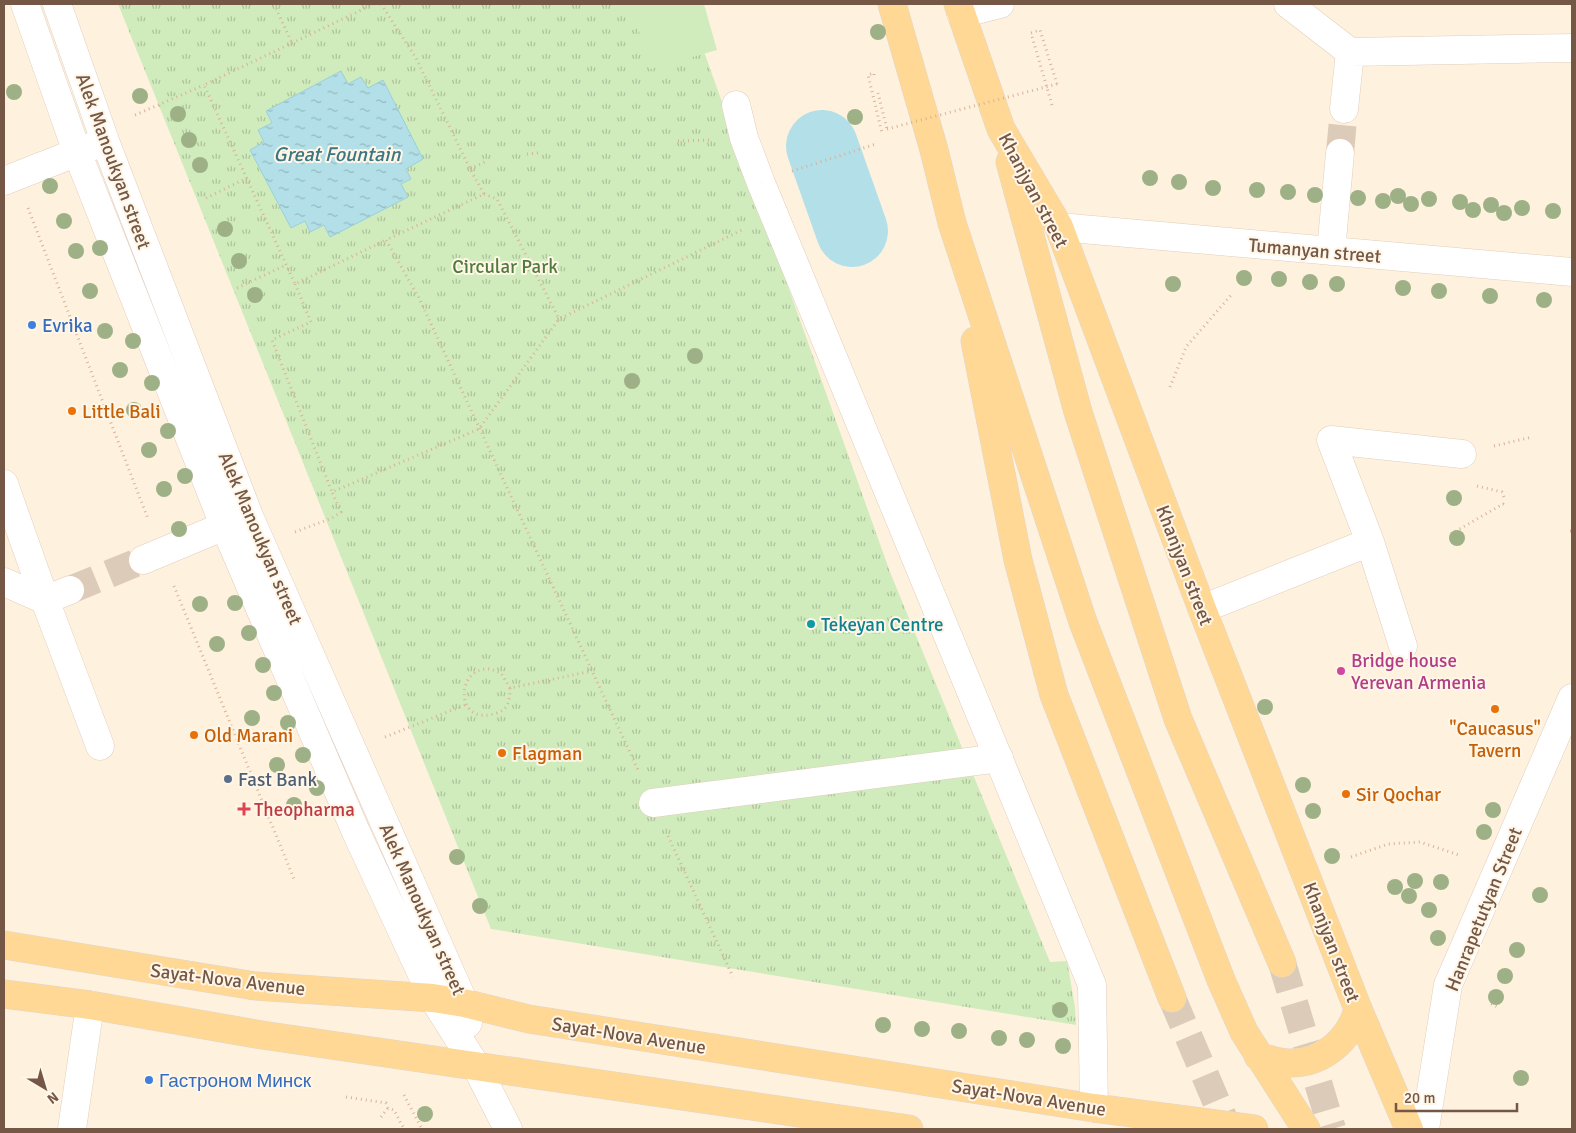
<svg xmlns="http://www.w3.org/2000/svg" width="1576" height="1133" font-family="Signika,sans-serif">
  <style>
    .grass { fill: url(#grass-tufts) }
    .pitch { fill: #d0ecbd }
    .water { fill: url(#water-ripples); stroke: #98d0da }
    .lines { fill: none; stroke-linecap: round; stroke-linejoin: round }
    .river { stroke: #b3e0e8; stroke-width: 72 }
    .minor-tunnel { stroke: #dccbb8; stroke-width: 28; stroke-dasharray: 28 14; stroke-linecap: butt }
    .major-tunnel { stroke: #dccbb8; stroke-width: 28; stroke-dasharray: 28 14; stroke-linecap: butt }
    .minor-casing { stroke: #e2cdbb; stroke-width: 29 }
    .major-casing { stroke: #ded7d2; stroke-width: 29 }
    .path { stroke: #d9b299; stroke-width: 3; stroke-dasharray: 1 4; stroke-linecap: butt }
    .minor { stroke: #fff; stroke-width: 28 }
    .major { stroke: #ffd895; stroke-width: 28 }
    .path-bridge { stroke: #d9b299; stroke-width: 3; stroke-dasharray: 1 4; stroke-linecap: butt }
    .tree { fill: #9eb186 }
    .shop-dot { fill: #3f7fe0; stroke: #fff6e7; stroke-width: 2 }
    .food-dot { fill: #e8710a; stroke: #fff6e7; stroke-width: 2 }
    .culture-dot { fill: #0f9aa8; stroke: #fff6e7; stroke-width: 2 }
    .hotel-dot { fill: #d1479c; stroke: #fff6e7; stroke-width: 2 }
    .service-dot { fill: #5c6f8a; stroke: #fff6e7; stroke-width: 2 }
    .health-dot { fill: #e0444e; stroke: #fff6e7; stroke-width: 2 }
    .labels { text-anchor: middle; stroke-width: 4; stroke-linejoin: round; paint-order: stroke }
    .street-label { font-size: 19px; fill: #755745; stroke: #fff6e7 }
    .park-label { font-size: 19px; fill: #4f7c3d; stroke: #fff6e7 }
    .shop-label { font-size: 19px; fill: #366cbe; stroke: #fff6e7; text-anchor: start }
    .food-label { font-size: 19px; fill: #c56008; stroke: #fff6e7; text-anchor: start }
    .culture-label { font-size: 19px; fill: #0d838f; stroke: #fff6e7; text-anchor: start }
    .hotel-label { font-size: 19px; fill: #b23c85; stroke: #fff6e7; text-anchor: start }
    .service-label { font-size: 19px; fill: #4e5e75; stroke: #fff6e7; text-anchor: start }
    .health-label { font-size: 19px; fill: #be3a42; stroke: #fff6e7; text-anchor: start }
    .water-label { font-size: 20px; font-style: italic; fill: #3b7783; stroke: #fff6e7 }
  </style>
  <defs>
    <pattern id="grass-tufts" width="24" height="20" patternUnits="userSpaceOnUse" patternTransform="scale(1.25)"><rect width="24" height="20" fill="#d0ecbd"/><path d="M3 7l-1-3M5 7V3M7 7l1-3M15 17l-1-3M17 17v-4M19 17l1-3" fill="none" stroke="#adc29b"/></pattern>
    <pattern id="water-ripples" width="26" height="14" patternUnits="userSpaceOnUse" patternTransform="scale(1.25)"><rect width="26" height="14" fill="#b3e0e8"/><path d="M2 4q2-2 4 0t4 0M15 11q2-2 4 0t4 0" fill="none" stroke="#96b8be"/></pattern>
  </defs>
  <rect width="100%" height="100%" fill="#fef2df"/>
  <path class="grass" d="M118,4H687L890,572L1050,962L1067,961L1075,1007L1076,1025L491,929Z"/>
  <path class="pitch" d="M631,4H704L717,50L650,69Z"/>
  <path class="water" d="M341,71L348,84L361,77L368,88L383,80L423,159L406,169L411,179L401,184L408,197L330,237L324,225L310,232L305,221L291,228L250,150L264,142L258,130L272,123L266,111Z"/>
  <g class="lines">
    <path class="river" d="M822,146L852,231"/>
    <path class="minor-tunnel" d="M1340,153L1344,109
      M70,590L143,560"/>
    <path class="major-tunnel" d="M1282,963L1332,1129
      M1172,998L1228,1129"/>
    <g class="minor-casing">
      <path id="minor" d="M25,4L77,152L224,525L356,832L433,998L476,1066L508,1129
        M57,4L105,141L249,516L464,1003L468,1023
        M1288,4L1350,52L1572,48
        M961,14L1000,4
        M736,105L744,138L761,183L1092,985L1094,1108
        M1344,109L1350,52
        M4,181L93,146
        M1059,227L1572,272
        M1331,251L1340,153
        M4,484L45,600L100,746
        M1370,542L1403,646
        M143,560L241,519
        M4,582L45,600L70,590
        M1202,609L1370,542L1331,440L1462,454
        M653,803L999,758
        M72,1129L90,1005
        M1425,1129L1448,985L1572,698"/>
    </g>
    <g class="major-casing">
      <path id="major" d="M892,4L934,150L952,223L1083,622L1221,980L1244,1032L1306,1129
        M958,4L1001,129L1059,227L1202,609L1358,1009L1409,1129
        M1010,162L1078,412L1178,719L1282,963
        M975,341L1018,560L1054,695L1172,998
        M4,945L255,986L433,998L464,1003L529,1019L1094,1108L1254,1129
        M4,994L90,1005L262,1035L909,1129
        M1258,1056C1268,1059 1278,1063 1289,1063C1322,1064 1350,1040 1358,1009"/>
    </g>
    <path class="path" d="M274,4L292,43
      M374,4L204,85L295,284L386,240
      M381,4L416,58L470,169L484,194L386,240L419,298L639,772
      M874,75V73L868,75L882,133
      M878,93L887,129
      M1052,105L1031,33L1040,30L1057,84
      M135,115L204,85
      M678,141L709,140
      M527,154L538,153
      M470,169L487,161
      M792,171L876,144
      M484,194L497,199L559,319
      M206,198L247,178
      M28,208L148,519
      M295,284L311,322L272,340L332,492
      M237,288L286,265
      M1170,387L1186,347L1232,294
      M1494,446L1532,437
      M1477,486L1502,492L1505,500
      M1570,531H1572
      M295,532L332,518L341,512L332,492L479,429L559,319L742,230
      M1451,534L1503,504L1505,505
      M174,586L294,879
      M510,688L501,673C497,672 493,670 490,669C455,666 454,728 497,713C509,709 510,699 510,688L592,671
      M385,737L465,705
      M668,836L733,977
      M1351,857L1388,844L1420,842L1459,855
      M1491,1004L1500,1008
      M404,1095L422,1129
      M346,1097L386,1103L388,1108L394,1110L404,1129
      M381,1117L388,1108"/>
    <use href="#minor" class="minor"/>
    <use href="#major" class="major"/>
    <path class="path-bridge" d="M887,129L1057,84"/>
  </g>
  <g class="tree">
    <circle cx="878" cy="32" r="8"/>
    <circle cx="14" cy="92" r="8"/>
    <circle cx="140" cy="96" r="8"/>
    <circle cx="178" cy="114" r="8"/>
    <circle cx="855" cy="117" r="8"/>
    <circle cx="189" cy="140" r="8"/>
    <circle cx="200" cy="165" r="8"/>
    <circle cx="1150" cy="178" r="8"/>
    <circle cx="1179" cy="182" r="8"/>
    <circle cx="50" cy="186" r="8"/>
    <circle cx="1213" cy="188" r="8"/>
    <circle cx="1257" cy="190" r="8"/>
    <circle cx="1288" cy="192" r="8"/>
    <circle cx="1315" cy="195" r="8"/>
    <circle cx="1398" cy="196" r="8"/>
    <circle cx="1358" cy="198" r="8"/>
    <circle cx="1429" cy="199" r="8"/>
    <circle cx="1383" cy="201" r="8"/>
    <circle cx="1460" cy="202" r="8"/>
    <circle cx="1411" cy="204" r="8"/>
    <circle cx="1491" cy="205" r="8"/>
    <circle cx="1522" cy="208" r="8"/>
    <circle cx="1473" cy="210" r="8"/>
    <circle cx="1553" cy="211" r="8"/>
    <circle cx="1504" cy="213" r="8"/>
    <circle cx="64" cy="221" r="8"/>
    <circle cx="225" cy="229" r="8"/>
    <circle cx="100" cy="248" r="8"/>
    <circle cx="76" cy="251" r="8"/>
    <circle cx="239" cy="261" r="8"/>
    <circle cx="1244" cy="278" r="8"/>
    <circle cx="1279" cy="279" r="8"/>
    <circle cx="1310" cy="282" r="8"/>
    <circle cx="1173" cy="284" r="8"/>
    <circle cx="1337" cy="284" r="8"/>
    <circle cx="1403" cy="288" r="8"/>
    <circle cx="90" cy="291" r="8"/>
    <circle cx="1439" cy="291" r="8"/>
    <circle cx="255" cy="295" r="8"/>
    <circle cx="1490" cy="296" r="8"/>
    <circle cx="1544" cy="300" r="8"/>
    <circle cx="105" cy="331" r="8"/>
    <circle cx="133" cy="341" r="8"/>
    <circle cx="695" cy="356" r="8"/>
    <circle cx="120" cy="370" r="8"/>
    <circle cx="632" cy="381" r="8"/>
    <circle cx="152" cy="383" r="8"/>
    <circle cx="134" cy="410" r="8"/>
    <circle cx="168" cy="431" r="8"/>
    <circle cx="149" cy="450" r="8"/>
    <circle cx="185" cy="476" r="8"/>
    <circle cx="164" cy="489" r="8"/>
    <circle cx="1454" cy="498" r="8"/>
    <circle cx="179" cy="529" r="8"/>
    <circle cx="1457" cy="538" r="8"/>
    <circle cx="235" cy="603" r="8"/>
    <circle cx="200" cy="604" r="8"/>
    <circle cx="249" cy="633" r="8"/>
    <circle cx="217" cy="644" r="8"/>
    <circle cx="263" cy="665" r="8"/>
    <circle cx="274" cy="693" r="8"/>
    <circle cx="1265" cy="707" r="8"/>
    <circle cx="252" cy="718" r="8"/>
    <circle cx="288" cy="723" r="8"/>
    <circle cx="303" cy="755" r="8"/>
    <circle cx="277" cy="765" r="8"/>
    <circle cx="1303" cy="785" r="8"/>
    <circle cx="317" cy="788" r="8"/>
    <circle cx="294" cy="805" r="8"/>
    <circle cx="1493" cy="810" r="8"/>
    <circle cx="1313" cy="811" r="8"/>
    <circle cx="1484" cy="832" r="8"/>
    <circle cx="1332" cy="856" r="8"/>
    <circle cx="457" cy="857" r="8"/>
    <circle cx="1415" cy="881" r="8"/>
    <circle cx="1441" cy="882" r="8"/>
    <circle cx="1395" cy="887" r="8"/>
    <circle cx="1540" cy="895" r="8"/>
    <circle cx="1409" cy="896" r="8"/>
    <circle cx="480" cy="906" r="8"/>
    <circle cx="1429" cy="910" r="8"/>
    <circle cx="1438" cy="938" r="8"/>
    <circle cx="1517" cy="950" r="8"/>
    <circle cx="1505" cy="976" r="8"/>
    <circle cx="1496" cy="997" r="8"/>
    <circle cx="1060" cy="1010" r="8"/>
    <circle cx="883" cy="1025" r="8"/>
    <circle cx="922" cy="1029" r="8"/>
    <circle cx="959" cy="1031" r="8"/>
    <circle cx="999" cy="1038" r="8"/>
    <circle cx="1027" cy="1040" r="8"/>
    <circle cx="1063" cy="1046" r="8"/>
    <circle cx="1521" cy="1078" r="8"/>
    <circle cx="425" cy="1114" r="8"/>
  </g>
  <g class="shop-dot">
    <circle cx="32" cy="325" r="5"/>
    <circle cx="149" cy="1080" r="5"/>
  </g>
  <g class="food-dot">
    <circle cx="72" cy="411" r="5"/>
    <circle cx="1495" cy="709" r="5"/>
    <circle cx="194" cy="735" r="5"/>
    <circle cx="502" cy="753" r="5"/>
    <circle cx="1346" cy="794" r="5"/>
  </g>
  <circle class="culture-dot" cx="811" cy="624" r="5"/>
  <circle class="hotel-dot" cx="1341" cy="671" r="5"/>
  <circle class="service-dot" cx="228" cy="779" r="5"/>
  <path class="health-dot" d="M241.5 801.5h5v5h5v5h-5v5h-5v-5h-5v-5h5z"/>
  <g class="labels">
    <g class="street-label">
      <text transform="translate(114 161) rotate(70)" y="7">Alek Manoukyan street</text>
      <text transform="translate(1034 190) rotate(62)" y="7">Khanjyan street</text>
      <text transform="translate(1315 250) rotate(5)" y="7">Tumanyan street</text>
      <text transform="translate(261 538) rotate(67)" y="7">Alek Manoukyan street</text>
      <text transform="translate(1185 565) rotate(69)" y="7">Khanjyan street</text>
      <text transform="translate(423 909) rotate(66)" y="7">Alek Manoukyan street</text>
      <text transform="translate(1483 909) rotate(-68)" y="7">Hanrapetutyan Street</text>
      <text transform="translate(1332 942) rotate(69)" y="7">Khanjyan street</text>
      <text transform="translate(228 979) rotate(7)" y="7">Sayat-Nova Avenue</text>
      <text transform="translate(629 1035) rotate(9)" y="7">Sayat-Nova Avenue</text>
      <text transform="translate(1029 1097) rotate(9)" y="7">Sayat-Nova Avenue</text>
    </g>
    <g class="park-label">
      <text x="505" y="273">Circular Park</text>
    </g>
    <g class="shop-label">
      <text x="42" y="332">Evrika</text>
      <text x="159" y="1087">Гастроном Минск</text>
    </g>
    <g class="food-label">
      <text x="82" y="418">Little Bali</text>
      <text x="1495" y="735" text-anchor="middle">"Caucasus"<tspan x="1495" dy="22">Tavern</tspan></text>
      <text x="204" y="742">Old Marani</text>
      <text x="512" y="760">Flagman</text>
      <text x="1356" y="801">Sir Qochar</text>
    </g>
    <g class="culture-label">
      <text x="821" y="631">Tekeyan Centre</text>
    </g>
    <g class="hotel-label">
      <text x="1351" y="667">Bridge house<tspan x="1351" dy="22">Yerevan Armenia</tspan></text>
    </g>
    <g class="service-label">
      <text x="238" y="786">Fast Bank</text>
    </g>
    <g class="health-label">
      <text x="254" y="816">Theopharma</text>
    </g>
    <g class="water-label">
      <text x="337" y="161">Great Fountain</text>
    </g>
  </g>
  <rect width="1576" height="1133" fill="none" stroke="#755745" stroke-width="10"/>
  <g transform="translate(45 1088) rotate(142)" stroke="#fff6e7" stroke-width="4" paint-order="stroke">
  <path d="M0-4L9 19L0 12L-9 19Z" fill="#755745"/>
  <text y="-8" font-size="14" font-weight="bold" text-anchor="middle" fill="#755745">N</text>
  </g>
  <path d="M1396 1103v8h121v-8" fill="none" stroke="#755745" stroke-width="2.5"/>
  <text x="1404" y="1103" font-size="15" fill="#755745" stroke="#fff6e7" stroke-width="4" paint-order="stroke">20 m</text>
</svg>
